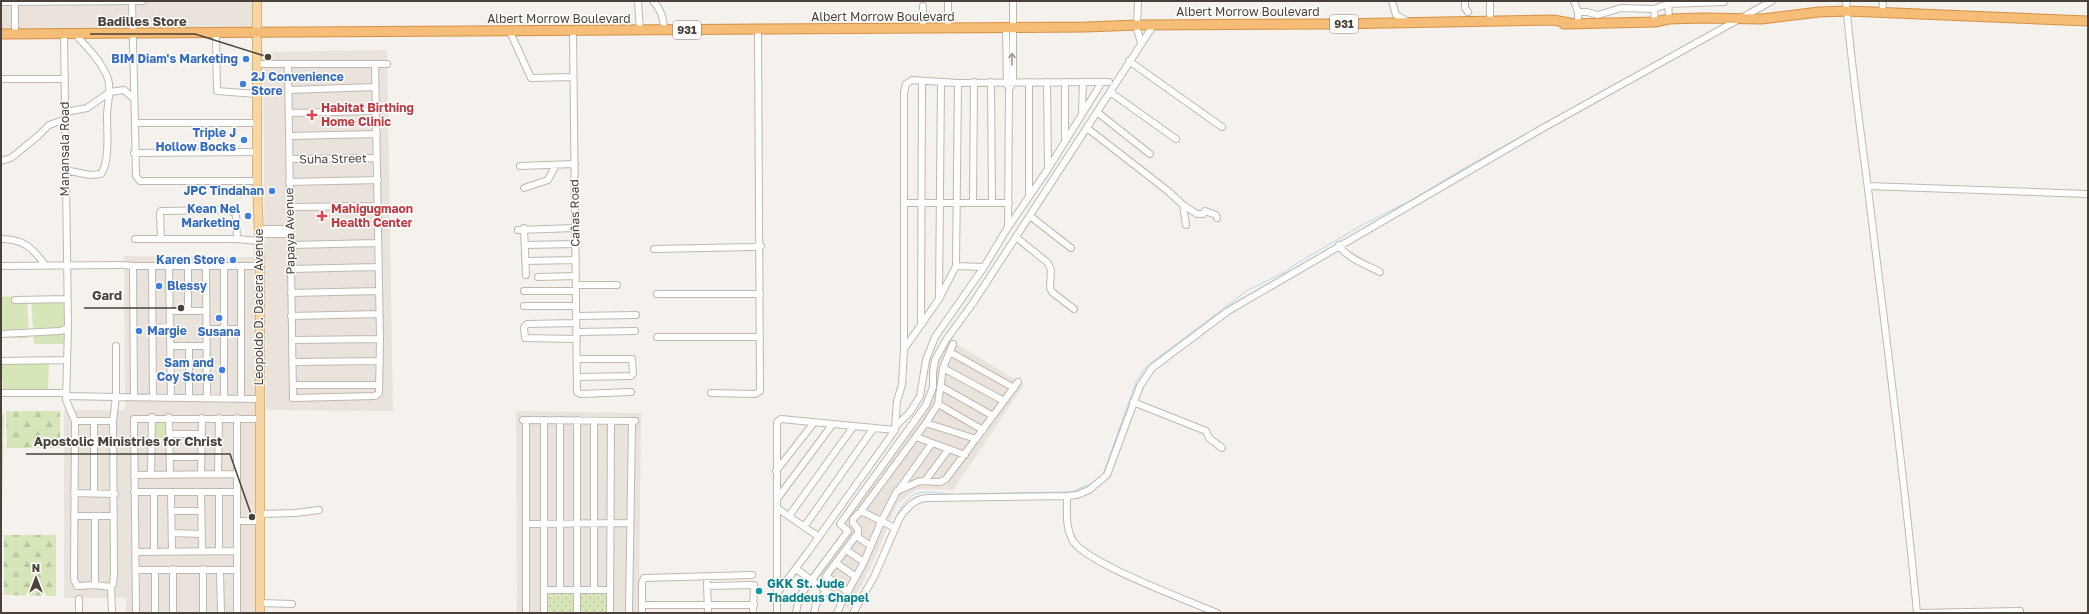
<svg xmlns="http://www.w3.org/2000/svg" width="2089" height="614" font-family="'Golos Text',sans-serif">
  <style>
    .residential { fill: #e9e3db }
    .grass { fill: #d7e6b9 }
    .forest { fill: url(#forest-firs) }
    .park { fill: url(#park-dots) }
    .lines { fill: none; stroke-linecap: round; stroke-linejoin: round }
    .stream { stroke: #aedaed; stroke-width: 1 }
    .minor-casing { stroke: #c0b8af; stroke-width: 8 }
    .major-casing { stroke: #ddb172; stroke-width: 10 }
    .highway-casing { stroke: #d49047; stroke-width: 11 }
    .minor { stroke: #fff; stroke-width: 6 }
    .major { stroke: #f8d6a3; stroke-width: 8 }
    .highway { stroke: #f5bd78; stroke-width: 9 }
    .oneway { stroke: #9b9793 }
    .shop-dot { fill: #3f7fe0; stroke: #fff; stroke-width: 1.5 }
    .health-dot { fill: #e0444e; stroke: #fff; stroke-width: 1.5 }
    .culture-dot { fill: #0f9aa8; stroke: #fff; stroke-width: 1.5 }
    .labels { text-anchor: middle; stroke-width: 3; stroke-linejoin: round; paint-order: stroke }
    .shield { fill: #fff; stroke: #807b75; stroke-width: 1 }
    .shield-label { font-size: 11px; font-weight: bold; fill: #4a423a }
    .street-label { font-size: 12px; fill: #4a423a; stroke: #fff }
    .shop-label { font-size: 12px; font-weight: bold; fill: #366cbe; stroke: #fff; text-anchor: end }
    .health-label { font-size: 12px; font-weight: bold; fill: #be3a42; stroke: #fff; text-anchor: start }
    .culture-label { font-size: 12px; font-weight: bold; fill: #0d838f; stroke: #fff; text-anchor: start }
    .leader { fill: none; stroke: #4a423a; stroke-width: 1.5 }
    .callout-dot { fill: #4a423a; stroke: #fff; stroke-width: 1.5 }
    .callout-label { font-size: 13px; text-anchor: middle; font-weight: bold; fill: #4a423a; stroke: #fff; stroke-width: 3; stroke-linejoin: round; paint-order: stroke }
  </style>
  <defs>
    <pattern id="forest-firs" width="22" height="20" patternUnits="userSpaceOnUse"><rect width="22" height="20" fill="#d7e6b9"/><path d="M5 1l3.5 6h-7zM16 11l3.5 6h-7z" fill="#bac6a0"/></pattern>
    <pattern id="park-dots" width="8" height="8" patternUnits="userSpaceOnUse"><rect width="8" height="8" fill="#d7e6b9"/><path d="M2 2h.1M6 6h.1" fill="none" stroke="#bac6a0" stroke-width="1.8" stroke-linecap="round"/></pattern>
  </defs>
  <rect width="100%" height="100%" fill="#f5f2ed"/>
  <path class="residential" d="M1,1H253L254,30H1Z
    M387,50L393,411L266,410L263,52Z
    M124,256L254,257L257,417L256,612L298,613H82H126V598H64V410H125Z
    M947,338L1024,385L953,490L917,489L897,504L874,560L849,609L815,580L849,529L838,523L924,404L931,386L933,362Z
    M516,411L641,413L639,613H517Z"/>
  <path class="grass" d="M27,296L29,338H2V297Z
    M65,296V344H34L31,297Z
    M1,363L49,364L48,391L3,390Z
    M1,414H4L2,515H1Z
    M155,419H169V439L155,438Z"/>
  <path class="forest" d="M6,411H60V448H7Z
    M4,535H56V596L4,595Z"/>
  <path class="park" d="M547,592L607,593V613H547Z"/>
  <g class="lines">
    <path class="stream" d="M1743,13L1764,1
      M1103,475L1136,382L1147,366L1248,290L1287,271L1291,267L1364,224L1410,201L1468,166L1722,25
      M962,494L1071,492L1093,483
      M893,524C911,483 919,492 959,495
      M883,548L891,529"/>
    <g class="minor-casing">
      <path id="minor" d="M15,1V34
        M132,1L135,123
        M638,1L640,31
        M653,1C661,9 664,20 664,30
        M948,1V28
        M1392,1L1396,15L1407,21
        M1465,1V8L1468,12
        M1490,1V21
        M1574,1L1578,12V23
        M1668,1L1669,19
        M1846,1C1851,64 1860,126 1868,189C1885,330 1904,471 1917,613
        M1,2L143,1
        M923,6V29
        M1654,9L1668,4L1724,2
        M1578,12H1587L1598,15L1621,8L1654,9L1655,22
        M1882,13L1883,1
        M1137,25L1138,1
        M1006,28L1007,85
        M1137,29L1141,43
        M573,31L577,392L580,394L631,392
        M510,32L531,78L573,77
        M216,33L217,91L257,94
        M64,34L68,328L66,400L75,421L74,579L77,586L95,585L111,587
        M1129,61L1222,127
        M257,64H387
        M288,65L293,398L375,396L379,393L380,339L375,64
        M1,79H65
        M991,82L992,203
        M1029,82V194
        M1047,82L1048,168
        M1065,82V142
        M288,90L375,87
        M1110,92L1176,139
        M66,112L87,108L110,92L124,90L134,99
        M1082,112L1083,82
        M1097,112L1150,154
        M289,113L376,111
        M257,123H135L136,176L140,181H257
        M1087,128L1168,191L1183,205L1197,214H1203L1205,211L1216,215L1217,218
        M289,136L377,134
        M134,153L257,152
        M289,159L377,158
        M1,161L11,158L38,136L49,125L66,119
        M520,166L575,164
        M65,170L90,175L101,174C110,161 107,131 107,116C107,103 112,91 108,79C102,62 87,47 75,34
        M289,182L378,180
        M1868,186L2088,194
        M524,188L548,180L556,165
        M905,203H1009
        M973,203L974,82
        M1183,205L1186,225
        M290,207L377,206
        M1030,216L1071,248
        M1009,226L1048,169L1102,82
        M524,228L526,275
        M259,229H290
        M518,230L575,228
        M259,234H290
        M1016,237L1048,263L1051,270L1050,288L1052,292L1074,309
        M1,239C23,239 32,247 45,265
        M135,239H237
        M161,239L160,213L161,211L229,210L236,214L237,239L260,241
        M291,245L378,243
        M525,245L575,244
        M1339,245C1346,258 1367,265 1380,272
        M654,249L753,247L761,246
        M525,261L576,260
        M124,265L133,266
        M1,266L120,265
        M169,266L171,397
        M956,266L984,267
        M152,267L153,397
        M188,267V311
        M206,267L207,397
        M224,267V397
        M291,269L378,267
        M538,277L576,276
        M576,285H617
        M524,291H576
        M291,293L379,291
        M657,294H760
        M939,298L941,82
        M15,300L67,299
        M524,306H576
        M170,311H206
        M291,316L379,314
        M576,316L636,315
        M576,323L527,324L524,327L525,338L577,339
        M921,325L922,81
        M152,328L171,327
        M206,329H241
        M577,332L635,331
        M1,334L60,331L68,328
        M657,337H760
        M292,340L380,339
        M171,346H206
        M189,346V397
        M904,349L939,299L956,266L958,83
        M950,352L1014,388
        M1,361L67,360
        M292,362L380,361
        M943,368L1004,401
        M577,377L631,376L633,374L632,359H577
        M293,385H379
        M942,387L993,416
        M1,393H66
        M711,393L755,394L760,391L758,30
        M66,396L116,397V346
        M134,397L133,266H260
        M241,398V266
        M1133,402L1206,431L1209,438L1222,448
        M938,404L983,430
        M169,417L170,474
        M237,418V613
        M523,420L635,421
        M526,420V613
        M544,420V613
        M560,420V590
        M577,420V613
        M75,421H113
        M94,421V494
        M594,421V590
        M926,423L976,439
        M895,427L910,412L920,396L926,360L935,337L984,267L1008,227L1009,90L1013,82V1
        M170,434H202
        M916,437L965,455
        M170,457H201
        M776,471L813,424
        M201,474L202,418
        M218,474L219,418
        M134,475L237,474
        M151,475L152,417
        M925,481L948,450
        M898,491L932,443
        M134,492H237
        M154,492V551
        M171,492L172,551
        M201,492L202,550
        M74,493L115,494
        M1067,496C1067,511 1065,527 1073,541C1088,564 1187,600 1217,613
        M777,499L832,425
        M777,508L819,537
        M172,511H201
        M861,511L895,528
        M260,514L295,513L319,510
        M74,516H114
        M95,516V585
        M789,516L853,427
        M237,521H260
        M526,524L630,523
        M804,527L873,429
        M172,533L202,534
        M856,536L871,546
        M219,550V492
        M846,550L864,562
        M136,552L237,551
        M836,563L856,577
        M796,569L842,602L864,562L881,522L897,491L920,481L940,482L946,479L1018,382
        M136,570H237
        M220,570L221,613
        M707,583L708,613
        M707,586L754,585L753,613
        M544,590H610
        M778,592L808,552L895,430L897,401L902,385L904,350V92L906,84L912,80L958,83L1109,82
        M848,592L826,576L858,533V529L853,523V519L861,511L926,423L938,404L943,368L953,344
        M79,599V613
        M260,603L292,604
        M642,605H754
        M112,613L111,587L113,584L114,574L113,421L116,397L260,399
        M136,613L134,419H260
        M155,613V570
        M173,613V569
        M203,613V569
        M610,613L611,421
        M629,613L632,421
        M642,613V583L644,578L752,575
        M777,613V422L781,419L895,430
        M796,613L799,597L848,531L840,524L926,405L933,387V372L935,360L946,340L973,303L1151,29
        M814,613L816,604L826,591
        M837,613L842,602
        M853,613L874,577L900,517C908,507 914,499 927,498L1067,496L1077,495L1089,490L1107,475L1140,386L1152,368L1228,311L1543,128L1772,1
        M1917,613L2020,611"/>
    </g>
    <g class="major-casing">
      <path id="major" d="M257,1V181L260,266V613"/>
    </g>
    <g class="highway-casing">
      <path id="highway" d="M1564,24L1655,22L1669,19L1704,18L1762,19L1819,12L1847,11L2088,21
        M1,34L1086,27L1137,25L1334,24L1553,20L1570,23"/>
    </g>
    <use href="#minor" class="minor"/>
    <use href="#major" class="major"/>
    <use href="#highway" class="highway"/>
  </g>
  <defs><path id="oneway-shaft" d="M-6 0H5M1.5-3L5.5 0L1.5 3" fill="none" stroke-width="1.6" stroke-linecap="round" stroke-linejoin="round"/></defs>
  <use class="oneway" href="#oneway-shaft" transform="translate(1012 59) rotate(-90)"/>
  <g class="shop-dot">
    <circle cx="246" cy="59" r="4"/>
    <circle cx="243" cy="84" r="4"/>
    <circle cx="244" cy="140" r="4"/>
    <circle cx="272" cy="191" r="4"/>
    <circle cx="248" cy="216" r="4"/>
    <circle cx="233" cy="260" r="4"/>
    <circle cx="159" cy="286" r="4"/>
    <circle cx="219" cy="318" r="4"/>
    <circle cx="139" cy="331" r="4"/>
    <circle cx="222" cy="370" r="4"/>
  </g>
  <g class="health-dot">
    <path d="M310 109h4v4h4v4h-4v4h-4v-4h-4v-4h4z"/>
    <path d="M320 210h4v4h4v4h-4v4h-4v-4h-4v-4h4z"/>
  </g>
  <circle class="culture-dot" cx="759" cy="591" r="4"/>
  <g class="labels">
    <g class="shield">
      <rect x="1330" y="15" width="28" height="18" rx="3"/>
      <rect x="673" y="21" width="28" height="18" rx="3"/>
    </g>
    <g class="shield-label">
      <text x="1344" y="28">931</text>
      <text x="687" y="34">931</text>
    </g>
    <g class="street-label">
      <text x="1248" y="16">Albert Morrow Boulevard</text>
      <text x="883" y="21">Albert Morrow Boulevard</text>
      <text x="559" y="23">Albert Morrow Boulevard</text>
      <text transform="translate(65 149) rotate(-90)" y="4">Manansala Road</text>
      <text transform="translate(333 159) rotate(-1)" y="4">Suha Street</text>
      <text transform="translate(575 213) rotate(-91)" y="4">Cañas Road</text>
      <text transform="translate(290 231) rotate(-91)" y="4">Papaya Avenue</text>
      <text transform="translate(259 307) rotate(-90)" y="4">Leopoldo D. Dacera Avenue</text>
    </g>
    <g class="shop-label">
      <text x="238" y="63">BIM Diam's Marketing</text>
      <text x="251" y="81" text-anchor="start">2J Convenience<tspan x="251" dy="14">Store</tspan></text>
      <text x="236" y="137">Triple J<tspan x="236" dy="14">Hollow Bocks</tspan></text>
      <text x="264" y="195">JPC Tindahan</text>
      <text x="240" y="213">Kean Nel<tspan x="240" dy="14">Marketing</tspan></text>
      <text x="225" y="264">Karen Store</text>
      <text x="167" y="290" text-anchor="start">Blessy</text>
      <text x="147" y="335" text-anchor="start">Margie</text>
      <text x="219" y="336" text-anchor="middle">Susana</text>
      <text x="214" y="367">Sam and<tspan x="214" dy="14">Coy Store</tspan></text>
    </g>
    <g class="health-label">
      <text x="321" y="112">Habitat Birthing<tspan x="321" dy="14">Home Clinic</tspan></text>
      <text x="331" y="213">Mahigugmaon<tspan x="331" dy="14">Health Center</tspan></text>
    </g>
    <g class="culture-label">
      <text x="767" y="588">GKK St. Jude<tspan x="767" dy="14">Thaddeus Chapel</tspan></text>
    </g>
  </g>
  <path class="leader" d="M268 57L195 34H90M181 308L130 308H84M252 517L230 454H26"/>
  <g class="callout-dot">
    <circle cx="268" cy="57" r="4"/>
    <circle cx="181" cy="308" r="4"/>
    <circle cx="252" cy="517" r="4"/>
  </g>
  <g class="callout-label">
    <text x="142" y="26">Badilles Store</text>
    <text x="107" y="300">Gard</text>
    <text x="128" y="446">Apostolic Ministries for Christ</text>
  </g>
  <rect width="2089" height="614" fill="none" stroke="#4a423a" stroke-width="4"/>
  <g transform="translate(36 578)" stroke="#ffffff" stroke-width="3" paint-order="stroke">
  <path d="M0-3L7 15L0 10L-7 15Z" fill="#4a423a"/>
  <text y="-6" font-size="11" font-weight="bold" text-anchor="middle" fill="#4a423a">N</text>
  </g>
</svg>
